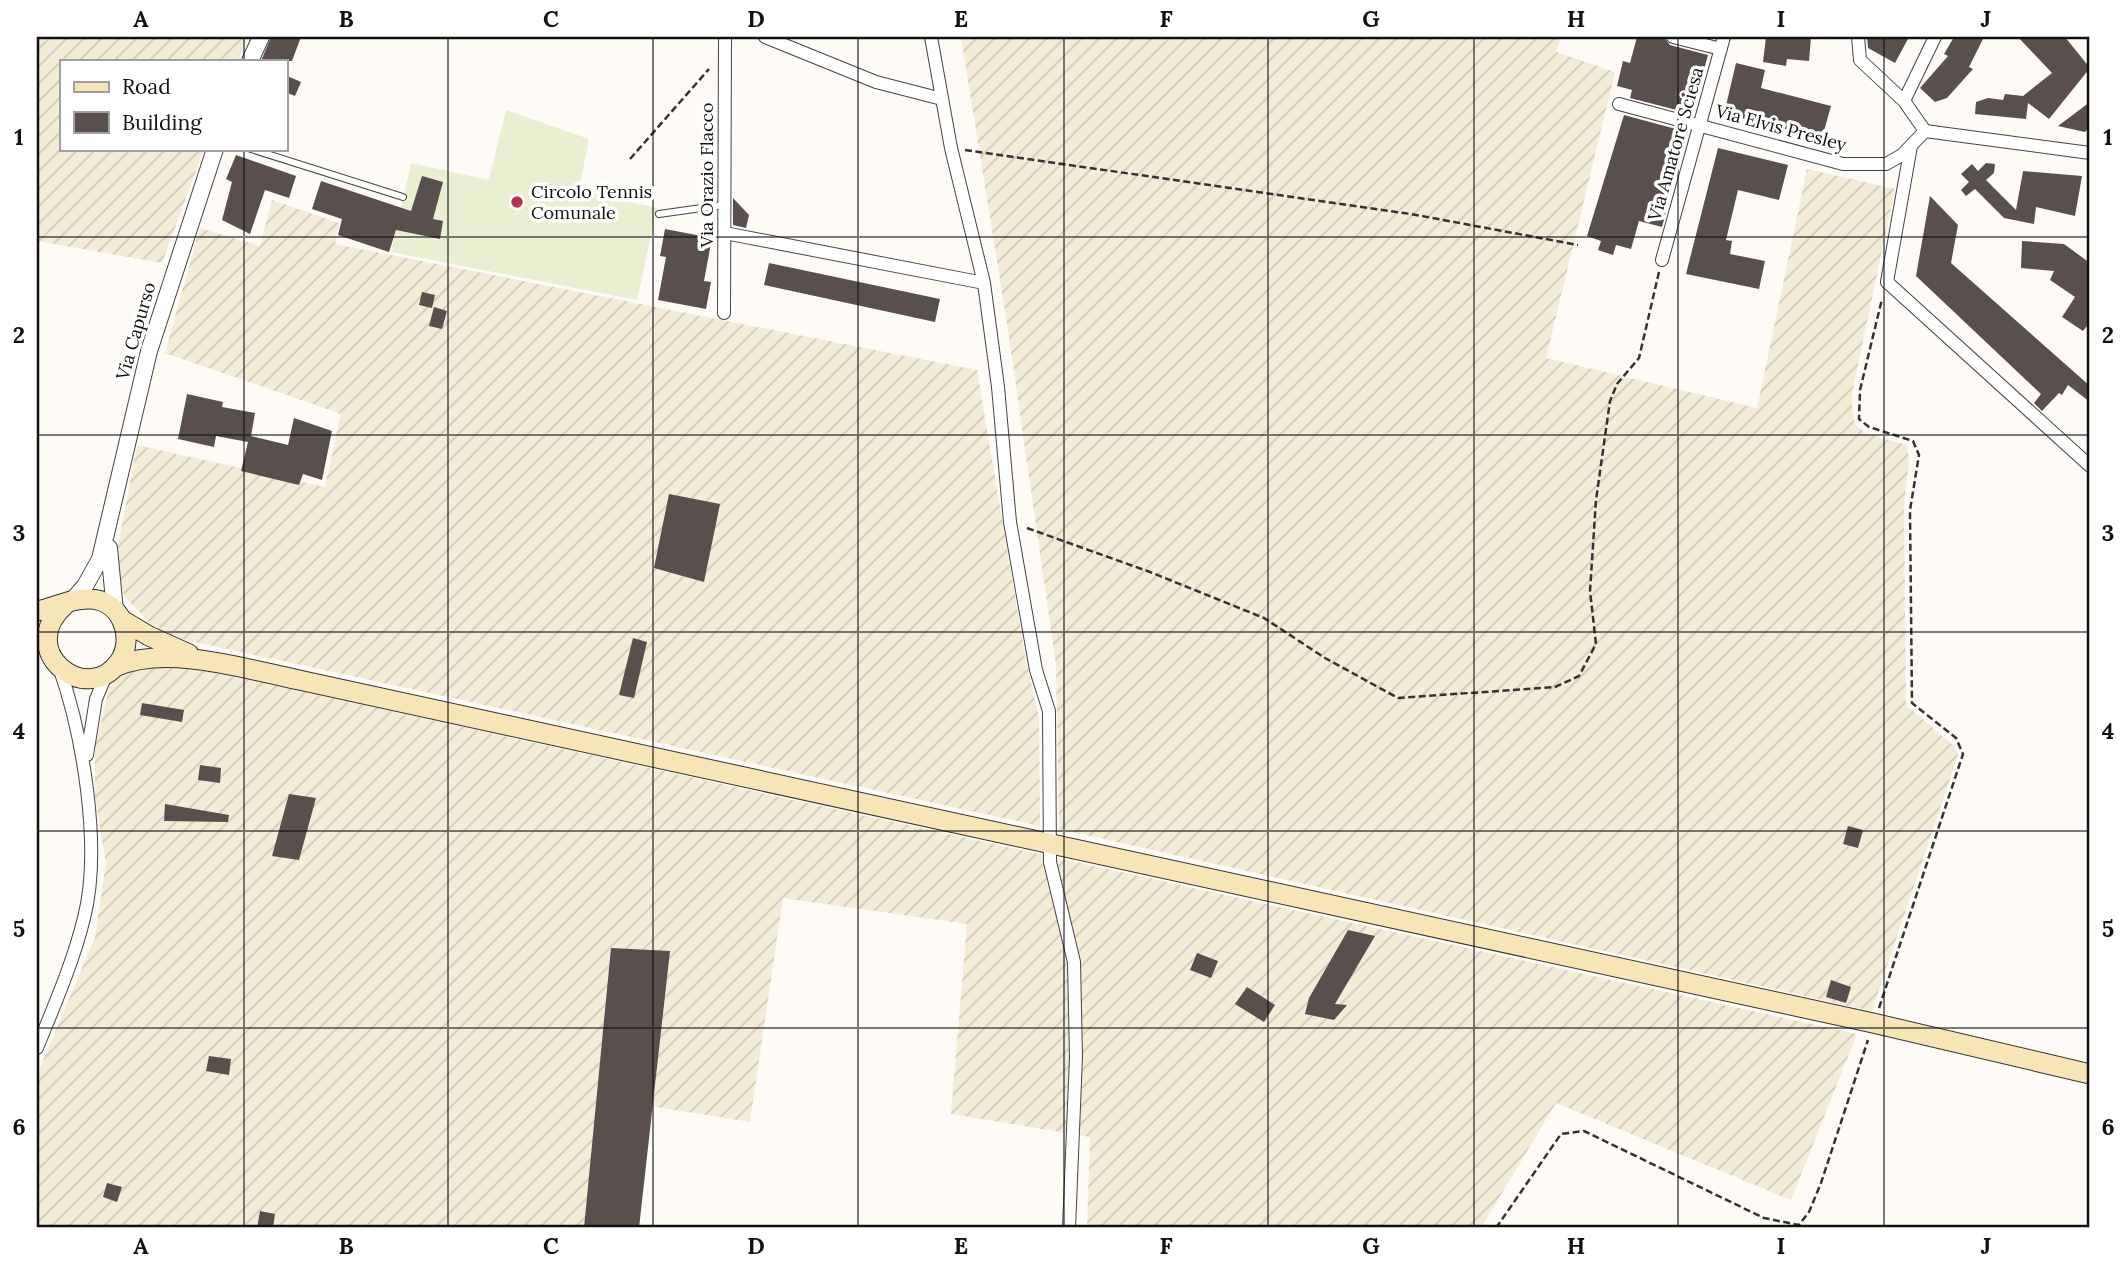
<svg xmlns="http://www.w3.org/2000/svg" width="2127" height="1265" font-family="Lora,serif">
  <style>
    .farmland { fill: url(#farmland-furrows) }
    .pitch { fill: #eaefd2 }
    .building { fill: #59504e }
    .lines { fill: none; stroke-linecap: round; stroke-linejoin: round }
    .service-casing { stroke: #444; stroke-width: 8 }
    .minor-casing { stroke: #444; stroke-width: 14 }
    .tertiary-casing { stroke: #444; stroke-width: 18 }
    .secondary-casing { stroke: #333; stroke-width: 21 }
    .path { stroke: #333; stroke-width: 2.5; stroke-dasharray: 7 3.5; stroke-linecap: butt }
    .service { stroke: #fff; stroke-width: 6 }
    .minor { stroke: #fff; stroke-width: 12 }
    .tertiary { stroke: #fff; stroke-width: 16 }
    .secondary { stroke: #f8e5b7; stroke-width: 19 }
    .grid { fill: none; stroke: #111; stroke-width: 2; stroke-opacity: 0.55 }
    .poi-dot { fill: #b73352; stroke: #fff; stroke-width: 2.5 }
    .labels { text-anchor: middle; stroke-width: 7; stroke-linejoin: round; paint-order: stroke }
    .street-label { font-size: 18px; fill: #111; stroke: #fff }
    .poi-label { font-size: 18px; fill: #111; stroke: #fff; text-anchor: start }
    .neatline { fill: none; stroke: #111; stroke-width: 2.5 }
    .grid-label { font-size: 23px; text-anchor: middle; font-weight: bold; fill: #111 }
  </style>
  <defs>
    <pattern id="farmland-furrows" width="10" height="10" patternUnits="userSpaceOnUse" patternTransform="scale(1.75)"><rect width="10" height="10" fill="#f3ecd7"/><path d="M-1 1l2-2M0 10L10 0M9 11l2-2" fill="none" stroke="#cfc9b8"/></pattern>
  </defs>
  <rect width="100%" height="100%" fill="#fefbf6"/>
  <path class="farmland" d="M37,37H247L238,61H61V149H204L162,263L37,241Z
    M961,37H1561L1556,52L1615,72L1546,358L1757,408L1807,169L1895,189L1852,393V409L1855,424L1865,433L1907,445L1909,460L1904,506L1906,705L1955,747L1958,755L1872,1011L1059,829L1056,665L1008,330Z
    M272,200L339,223L335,244L977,370L1025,656L1039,717L1040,826L177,638L152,625L125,597L114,568L137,445L325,487L341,414L165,353L200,228L260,246Z
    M148,661L213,672L1857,1034L1791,1200L1556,1103L1481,1228H1087L1090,1137L951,1114L967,924L783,898L750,1122L619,1101L592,1228H37V1075L95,937L106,863L95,797V746L112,677Z"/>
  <path class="pitch" d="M506,110L589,139L579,190L657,208L637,300L391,252L411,163L489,180Z"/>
  <path class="building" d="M271,37H301L292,61H261Z
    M1637,37H1664L1670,45L1708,55L1692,114L1630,98L1632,90L1617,86L1623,61L1630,63Z
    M1766,37H1811L1809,61L1787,59L1786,66L1763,62Z
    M1867,37H1909L1895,63L1868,48Z
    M1954,37H1984L1969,67L1973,69L1947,98L1935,102L1920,88L1948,56L1944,54Z
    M2018,37H2065L2090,68L2049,119L2028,103L2026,119L1975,114L1976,102L1988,98L2003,100L2005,94L2023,96L2052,73Z
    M1736,63L1765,70L1761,88L1831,106L1822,138L1724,114Z
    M285,75L301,82L295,96L285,92Z
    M2090,102V127L2085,132L2058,126Z
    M1624,115L1687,132L1662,227L1639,221L1631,249L1616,245L1613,255L1598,250L1601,241L1587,236Z
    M1718,148L1788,165L1779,200L1738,190L1726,240L1732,241L1730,254L1765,261L1759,289L1686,274Z
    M236,155L296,176L289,198L265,190L250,234L222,220L232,182L226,179Z
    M1986,163L1995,164L1994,173L1986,180L2016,210L2023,171L2082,176L2075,216L2036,207L2034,224L2004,218L1975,189L1966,196L1961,190L1969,182L1961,174L1972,164L1978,171Z
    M422,176L443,182L433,219L443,221L440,239L396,230L389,252L338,235L342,219L312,209L321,181L411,211Z
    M1930,196L1958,225L1951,263L2090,386V402L2068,385L2062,395L2059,393L2042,411L2034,403L2041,394L1916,276Z
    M733,198L749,215L746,228L733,225Z
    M665,229L712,238L704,281L711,282L706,309L658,300L666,257L660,256Z
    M2022,241L2064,244L2090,263V322L2083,331L2062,317L2075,297L2050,280L2054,271L2021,268Z
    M769,263L940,299L935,322L764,285Z
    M422,292L435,295L432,308L419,305Z
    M434,307L447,311L442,329L429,326Z
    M187,394L223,402L222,407L255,413L251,436L288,445L294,418L332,431L322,480L303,474L299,485L241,471L248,442L216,436L214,447L178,439Z
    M669,494L720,504L704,582L654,568Z
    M633,638L647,642L634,698L619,695Z
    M142,703L184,710L182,722L140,715Z
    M200,765L221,768L220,783L198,780Z
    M289,794L316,798L299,860L272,856Z
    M165,804L229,815L228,822L164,821Z
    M1848,826L1863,830L1858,848L1843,844Z
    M1348,930L1375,936L1335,1004L1347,1005L1334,1020L1305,1014L1309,998Z
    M611,948L670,951L639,1228H584Z
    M1197,953L1218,961L1211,978L1190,970Z
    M1831,980L1851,987L1846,1003L1826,997Z
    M1247,987L1275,1005L1264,1022L1235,1004Z
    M209,1056L231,1059L229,1075L206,1071Z
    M107,1183L122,1187L117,1202L103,1197Z
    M260,1211L275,1214L273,1228H257Z"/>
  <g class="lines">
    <g class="service-casing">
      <path id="service" d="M251,149L403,197
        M659,214L723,205"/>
    </g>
    <g class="minor-casing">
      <path id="minor" d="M765,37L876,82L942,99
        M931,37L951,148L984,283L998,387L1010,522L1036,670L1049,711L1050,862L1074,962L1076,1057L1069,1228
        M1673,37L1721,49
        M1858,37L1860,60L1904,101L1925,131
        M1904,101L1935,37
        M1619,104L1843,164H1886L1902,155L1925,131
        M1925,131L2090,153
        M1911,146L1887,282L2090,466
        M725,233L984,283
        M1662,260L1724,37
        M724,313L725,37
        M87,755L96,699L107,673
        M37,1048C54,1006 73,963 84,918C102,848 83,735 59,667"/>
    </g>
    <g class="tertiary-casing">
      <path id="tertiary" d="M250,61L261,37
        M109,548L115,611
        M70,603L85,586L100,559L149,351L215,149"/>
    </g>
    <g class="secondary-casing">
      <path id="secondary" d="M37,611C53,608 72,598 89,599C121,599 136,638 119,662C86,708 14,650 65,605
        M122,620L149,636L189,654
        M115,667C167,644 245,669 299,680L1873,1023L2090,1074"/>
    </g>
    <path class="path" d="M965,150L1411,214L1578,245
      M630,159L709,69
      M1027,528L1150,572L1264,618L1325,658L1398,698L1555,687L1579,676L1596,644L1590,591L1596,500L1610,401L1617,384L1639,358L1659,272
      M1879,1008L1963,754L1956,738L1912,703L1910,510L1919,455L1913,441L1869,427L1859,419L1860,390L1882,299
      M1496,1228L1561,1134L1584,1131L1764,1218L1799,1225L1809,1212L1821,1183L1868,1040"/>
    <use href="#service" class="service"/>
    <use href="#minor" class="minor"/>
    <use href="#tertiary" class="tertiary"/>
    <use href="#secondary" class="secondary"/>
  </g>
  <path class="grid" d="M244,37V61M448,37V1228M653,37V1228M858,37V1228M1064,37V1228M1268,37V1228M1474,37V1228M1678,37V1228M1884,37V1228M244,149V1228M37,237H2090M37,435H2090M37,632H2090M37,831H2090M37,1028H2090"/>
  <circle class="poi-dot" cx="517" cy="202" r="7"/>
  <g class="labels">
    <g class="street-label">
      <text transform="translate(1781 128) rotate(15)" y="6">Via Elvis Presley</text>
      <text transform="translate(1676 144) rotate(-74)" y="6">Via Amatore Sciesa</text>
      <text transform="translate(707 175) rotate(-90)" y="6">Via Orazio Flacco</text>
      <text transform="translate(136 331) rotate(-74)" y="6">Via Capurso</text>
    </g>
    <g class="poi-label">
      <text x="531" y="198">Circolo Tennis<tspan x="531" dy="21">Comunale</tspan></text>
    </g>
  </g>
  <rect width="2127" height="1265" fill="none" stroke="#ffffff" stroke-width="77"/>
  <rect x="60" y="60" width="228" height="91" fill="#ffffff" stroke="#a0a0a0" stroke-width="2"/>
  <rect x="74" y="82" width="35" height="10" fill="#f8e5b7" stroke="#a0a0a0" stroke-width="2"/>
  <text x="122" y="94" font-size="21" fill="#111111">Road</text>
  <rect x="74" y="112" width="35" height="21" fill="#59504e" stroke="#a0a0a0" stroke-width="2"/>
  <text x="122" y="130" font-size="21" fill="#111111">Building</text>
  <rect x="38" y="38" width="2050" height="1188" class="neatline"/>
  <g class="grid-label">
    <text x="141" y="27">A</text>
    <text x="346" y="27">B</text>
    <text x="551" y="27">C</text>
    <text x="756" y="27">D</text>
    <text x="961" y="27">E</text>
    <text x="1166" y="27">F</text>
    <text x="1371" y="27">G</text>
    <text x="1576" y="27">H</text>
    <text x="1781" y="27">I</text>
    <text x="1986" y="27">J</text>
    <text x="19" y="145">1</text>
    <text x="2108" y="145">1</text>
    <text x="19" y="343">2</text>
    <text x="2108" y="343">2</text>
    <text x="19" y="541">3</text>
    <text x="2108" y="541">3</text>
    <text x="19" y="739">4</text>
    <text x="2108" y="739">4</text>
    <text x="19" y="937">5</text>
    <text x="2108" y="937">5</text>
    <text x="19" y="1135">6</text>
    <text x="2108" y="1135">6</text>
    <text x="141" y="1254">A</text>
    <text x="346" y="1254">B</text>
    <text x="551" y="1254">C</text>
    <text x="756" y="1254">D</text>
    <text x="961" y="1254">E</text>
    <text x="1166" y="1254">F</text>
    <text x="1371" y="1254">G</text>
    <text x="1576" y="1254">H</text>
    <text x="1781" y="1254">I</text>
    <text x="1986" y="1254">J</text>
  </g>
</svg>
